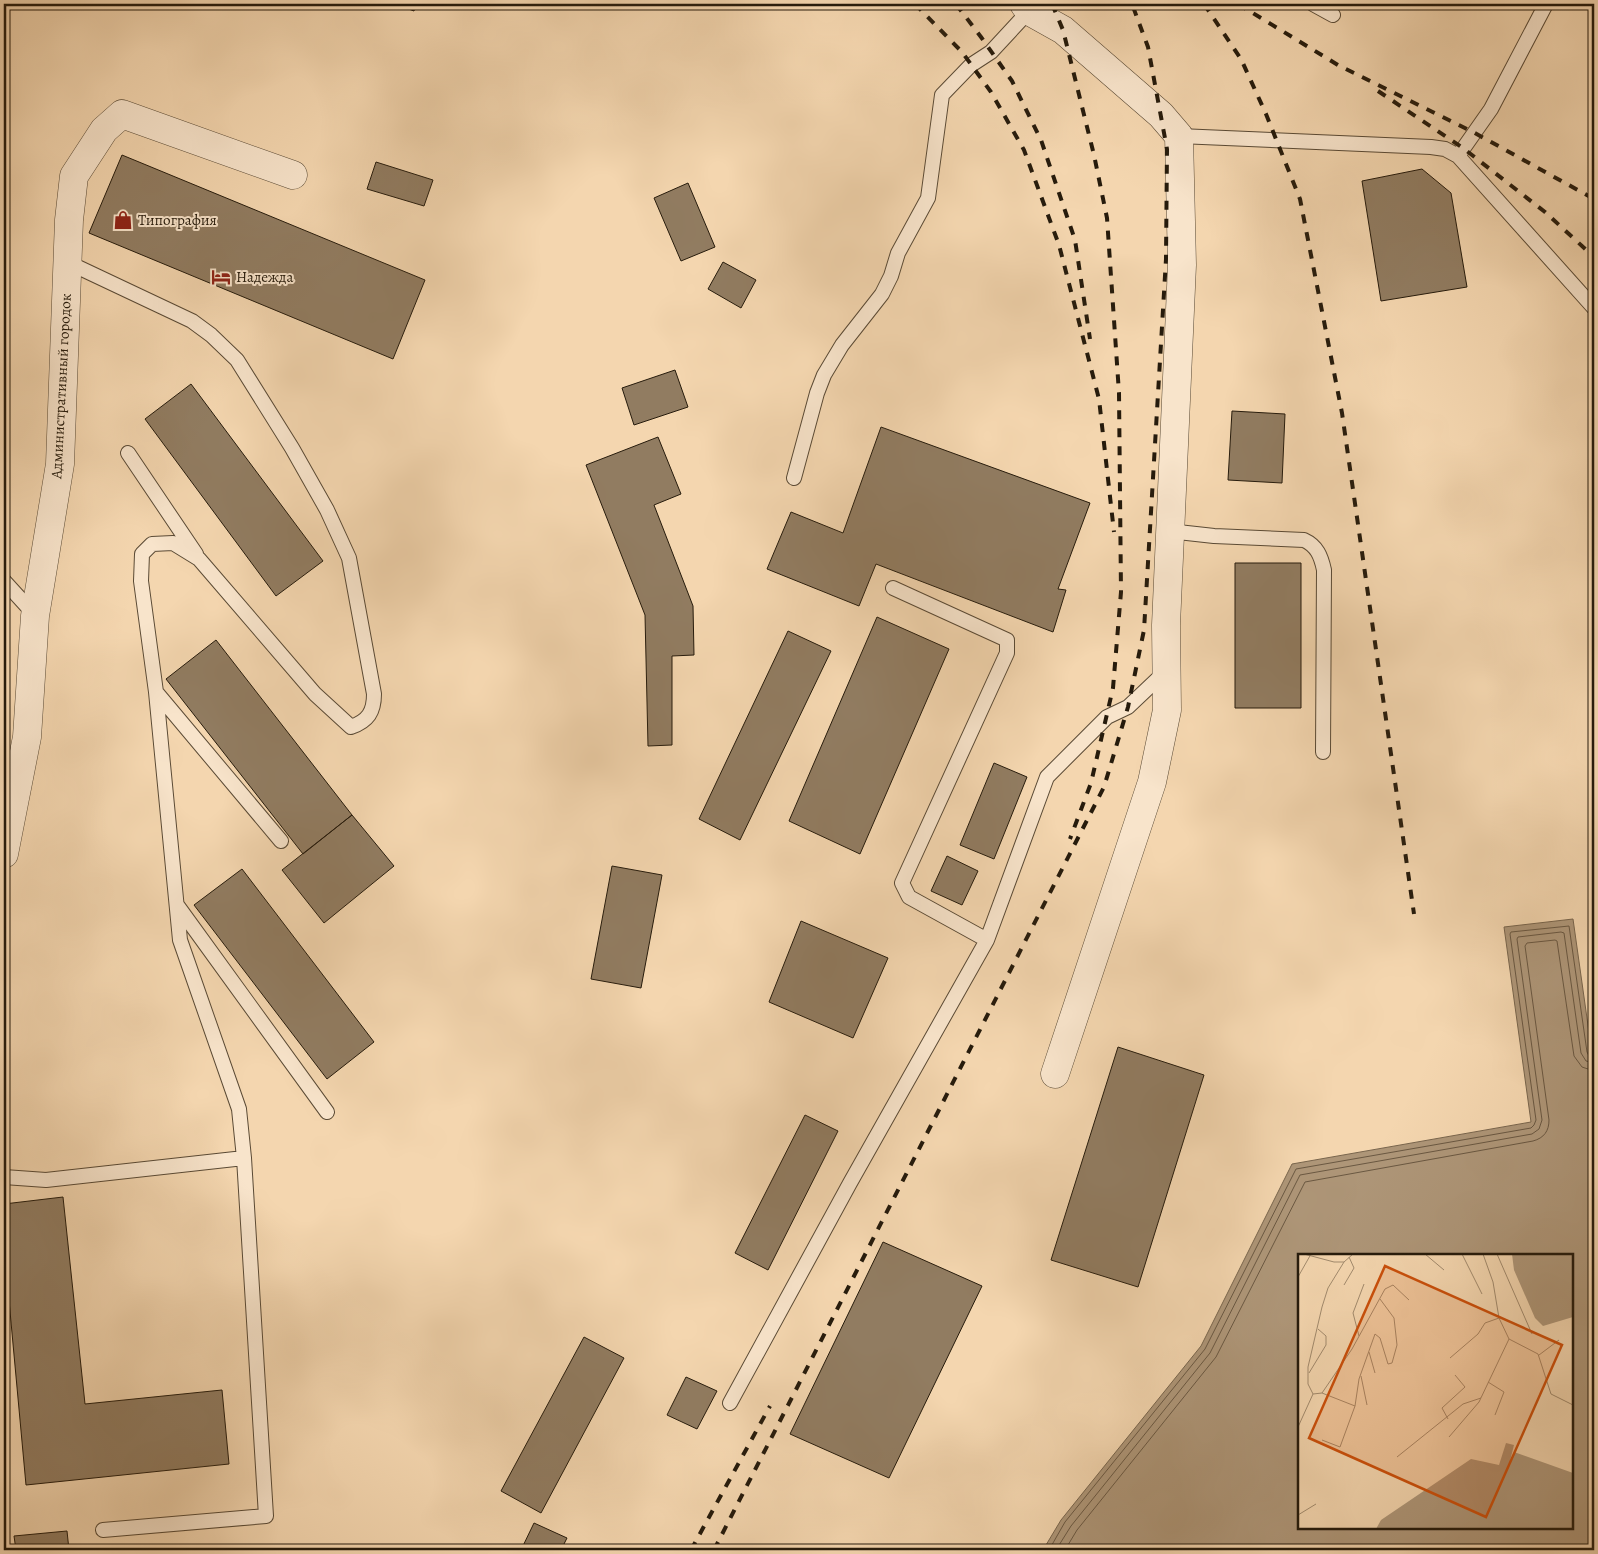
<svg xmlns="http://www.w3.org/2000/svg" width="1598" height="1554" font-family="Alegreya,serif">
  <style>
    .water { fill: #ae9678; stroke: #78654d; fill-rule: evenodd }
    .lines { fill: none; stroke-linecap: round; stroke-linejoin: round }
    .shore { stroke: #6a5842; stroke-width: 1 }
    .building { fill: #917c61; stroke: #261b0c }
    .lane-casing { stroke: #5a4a35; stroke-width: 16 }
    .street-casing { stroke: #5a4a35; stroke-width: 29 }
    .lane { stroke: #f8e4cb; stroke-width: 14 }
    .street { stroke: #f8e4cb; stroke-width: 28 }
    .rail { stroke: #261b0c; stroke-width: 4; stroke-dasharray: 9 9; stroke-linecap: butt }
    .labels { text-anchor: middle; stroke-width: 4; stroke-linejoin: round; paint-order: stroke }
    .poi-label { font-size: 15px; fill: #261b0c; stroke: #f8e4cb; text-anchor: start }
    .street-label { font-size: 15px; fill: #261b0c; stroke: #f8e4cb }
    .inset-road { fill: none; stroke: #a28b6e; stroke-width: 1 }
    .view { fill: #cb500c; fill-opacity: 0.15; stroke: #cb500c; stroke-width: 2.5 }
    .inset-edge { fill: none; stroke: #261b0c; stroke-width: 2.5 }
  </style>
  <rect width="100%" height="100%" fill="#f4d6af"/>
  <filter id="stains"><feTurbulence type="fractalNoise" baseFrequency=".004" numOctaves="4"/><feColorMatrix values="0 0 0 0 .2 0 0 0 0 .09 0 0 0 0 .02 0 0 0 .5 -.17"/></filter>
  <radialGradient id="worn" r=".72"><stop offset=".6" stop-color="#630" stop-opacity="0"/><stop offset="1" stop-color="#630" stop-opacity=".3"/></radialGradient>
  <path class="water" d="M1573,919L1594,1068V1550H1043L1061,1520L1201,1346L1292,1164L1531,1122L1504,927ZM1299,1255H1572V1528H1299Z"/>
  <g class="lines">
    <path class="shore" d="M1049,1550L1065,1522L1205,1349L1296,1169L1531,1128L1534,1125L1536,1120L1510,934L1511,932L1569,926L1587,1052L1589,1056L1594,1057
      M1056,1550L1071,1526L1210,1353L1300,1175L1532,1134L1539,1129L1542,1120L1517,939L1518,937L1561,932L1564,933L1581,1053L1586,1061L1594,1063
      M1065,1550L1077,1530L1216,1357L1305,1182L1533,1141C1544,1138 1549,1131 1549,1120L1525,946L1527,943L1555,940L1557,941L1574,1056L1582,1067L1594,1071"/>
  </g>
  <path class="building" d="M395,4H416L414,11Z
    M122,155L425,280L393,359L89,233Z
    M376,162L433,180L424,206L367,189Z
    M1422,169L1451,193L1467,287L1381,301L1362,181Z
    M688,183L715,247L681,261L654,198Z
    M723,262L756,280L741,308L708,289Z
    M675,370L688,407L634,425L622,388Z
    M191,384L323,561L276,596L145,419Z
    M1232,411L1285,414L1282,483L1228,480Z
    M881,427L1090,503L1058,589L1066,590L1053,632L876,564L859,606L767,569L791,512L843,533Z
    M658,437L681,494L654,505L693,606L694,655L672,656V745L648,746L645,615L586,465Z
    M1235,563H1301V708H1235Z
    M877,617L949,649L860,854L789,821Z
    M788,631L831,651L740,840L699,819Z
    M216,640L352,815L303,854L166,679Z
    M994,763L1027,777L994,859L960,845Z
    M352,815L394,866L324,923L282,870Z
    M947,856L978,871L962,905L931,891Z
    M612,866L662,875L641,988L591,979Z
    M242,869L374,1042L327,1079L194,905Z
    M801,921L888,958L853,1038L769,1002Z
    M1118,1047L1204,1075L1138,1287L1051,1260Z
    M805,1115L838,1131L768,1270L735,1253Z
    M63,1197L85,1404L222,1390L229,1464L26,1485L4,1246V1204Z
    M883,1242L982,1286L889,1478L790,1434Z
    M584,1337L624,1358L541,1513L501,1491Z
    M686,1377L717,1391L697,1429L667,1415Z
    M534,1523L567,1538L561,1550H521Z
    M67,1531L69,1550H16L14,1536Z"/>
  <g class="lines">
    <g class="lane-casing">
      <path id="lane" d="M1313,4L1333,15
        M1179,136L1431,147L1445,149L1458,156L1594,308
        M1458,156L1491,109L1546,4
        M128,453L196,554
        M794,478L817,393L824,375L842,345L882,294L891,276L898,253L928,198L942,95L971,65L991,52L1029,11
        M1169,531L1214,536L1304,540C1317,546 1321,556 1324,570L1323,752
        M4,581L35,615
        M893,588L1007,640V653L902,883L909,897L987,940
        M156,692L281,841
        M177,905L327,1112
        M4,1177L46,1180L244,1158L239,1109L180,940L156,692L141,581L142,554L152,544L173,543L199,559L315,694L351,727C368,721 374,712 374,694L349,558L327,510L292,448L237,360L211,335L192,321L67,262
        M730,1403L850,1183L987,940L1047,777L1107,717L1128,707L1166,671
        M103,1530L266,1516L244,1158"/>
    </g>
    <g class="street-casing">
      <path id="street" d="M1024,4L1029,11L1063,30L1161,115L1179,136L1182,265L1166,625L1167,710L1152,782L1055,1074
        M4,854L27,737L35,616L60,464L69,220L74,176L104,130L122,114L293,175"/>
    </g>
    <use href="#lane" class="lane"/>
    <use href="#street" class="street"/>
    <path class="rail" d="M915,4L962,52L991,92L1024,150L1059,245L1099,399L1114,532
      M956,4L981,37L1012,81L1041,140L1075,240L1090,339
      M1052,4L1063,30L1094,155L1107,218L1119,393L1121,592L1113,688L1091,783L1070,839
      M1204,4L1241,59L1266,114L1300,199L1342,413L1414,914
      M1238,4L1338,65L1473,132L1594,199
      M1378,91L1463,148L1545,212L1594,257
      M691,1550L770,1406
      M714,1550L1104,787L1128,707L1144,630L1166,259L1167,149L1148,47L1132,4"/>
  </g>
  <defs>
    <g id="shop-bare" transform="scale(1.5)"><path d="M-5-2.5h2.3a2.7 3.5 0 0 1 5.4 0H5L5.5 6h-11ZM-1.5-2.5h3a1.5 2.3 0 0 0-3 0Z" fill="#8f2418" stroke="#f8e4cb" stroke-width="2.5" paint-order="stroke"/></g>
    <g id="hotel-bare" transform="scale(1.5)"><path d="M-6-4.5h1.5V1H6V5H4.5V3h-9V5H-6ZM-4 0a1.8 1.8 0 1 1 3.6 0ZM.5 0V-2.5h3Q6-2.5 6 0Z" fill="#8f2418" stroke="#f8e4cb" stroke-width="2.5" paint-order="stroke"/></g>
  </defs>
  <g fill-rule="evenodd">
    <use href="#shop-bare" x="123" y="220"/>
    <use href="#hotel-bare" x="221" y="277"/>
  </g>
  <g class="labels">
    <g class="poi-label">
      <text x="138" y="225">Типография</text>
      <text x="236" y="282">Надежда</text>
    </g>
    <g class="street-label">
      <text transform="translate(61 386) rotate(-87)" y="5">Административный городок</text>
    </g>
  </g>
  <g transform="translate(1298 1254)">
    <rect width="275" height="275" fill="#f4d6af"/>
    <path d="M214,0H275V63L245,72L237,64L216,16ZM208,189L216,191L210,215L216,198L275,219V275H78L83,266L173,205L201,211Z" fill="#ae9678"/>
    <path class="inset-road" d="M6,0L36,8H46L55,0M127,0L146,16M164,0L184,40M185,0L195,28L201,64L211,85L240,100L253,140L275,151M199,0L234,80M46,8L30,34L24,53L10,113V130L15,140L24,139L54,95L87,35L95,31L111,46M0,23L13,0M46,31L56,14L51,3M61,82L55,59L66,30M71,98L77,119M241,101L261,86M152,104L180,80L187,69L201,64M11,119L28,91V82L20,75M63,122L69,151M190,128L206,138L197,161M24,139L57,152L61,125L77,80L82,84L90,110L94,109L99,91L96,64L82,45M150,165L144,154L167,133L157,121M0,173L15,140M151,183L181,148L211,85M24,186L42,193L57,152M99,203L165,150L183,144M0,261L18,250"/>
    <path class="view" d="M87,12L264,91L188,263L11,184Z"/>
    <rect width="275" height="275" class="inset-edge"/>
  </g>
  <rect width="1598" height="1554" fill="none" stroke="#f4d6af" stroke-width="20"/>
  <rect x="5" y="5" width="1588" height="1544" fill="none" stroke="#261b0c" stroke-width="2.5"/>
  <rect x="10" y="10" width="1578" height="1534" fill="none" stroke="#261b0c"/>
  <rect width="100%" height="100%" filter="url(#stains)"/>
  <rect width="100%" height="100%" fill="url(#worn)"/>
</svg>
